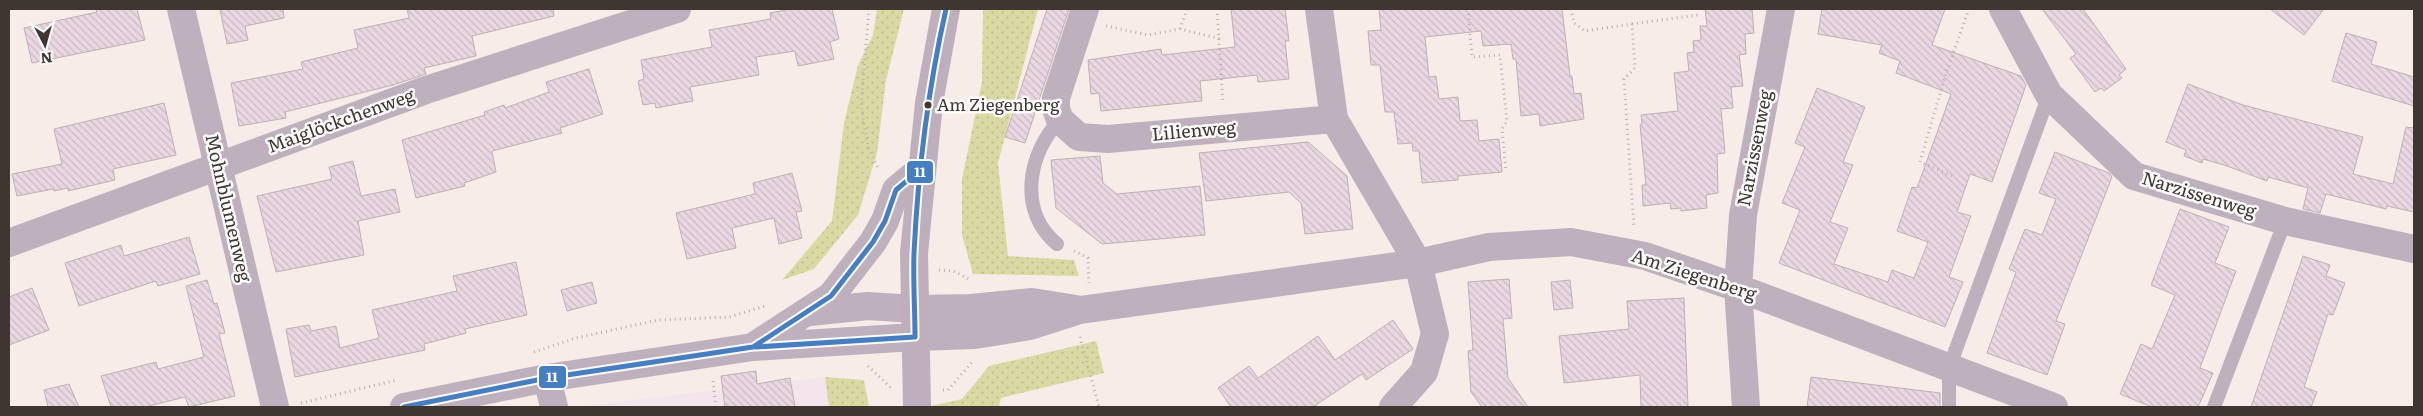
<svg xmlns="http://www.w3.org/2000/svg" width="2423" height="416" font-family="Literata,serif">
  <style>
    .commercial { fill: #f4e4eb }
    .green { fill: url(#green-dots) }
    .building { fill: url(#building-back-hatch); stroke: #bbb2b3 }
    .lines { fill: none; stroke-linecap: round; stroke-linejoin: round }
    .path { stroke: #b9adb5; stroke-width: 3; stroke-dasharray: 1 4; stroke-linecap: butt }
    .service { stroke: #bfb0be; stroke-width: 14 }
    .minor { stroke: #bfb0be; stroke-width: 28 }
    .tertiary { stroke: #bfb0be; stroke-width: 28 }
    .secondary { stroke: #bfafbd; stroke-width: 28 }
    .bus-1-casing { stroke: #fbfbfb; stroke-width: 9 }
    .bus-1 { stroke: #477ec0; stroke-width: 5 }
    .bus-dot { fill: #3f3632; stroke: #fbfbfb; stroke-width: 2 }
    .labels { text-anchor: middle; stroke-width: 5; stroke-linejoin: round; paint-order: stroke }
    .bus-label { font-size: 17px; fill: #3f3632; stroke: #fbfbfb; text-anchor: start }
    .street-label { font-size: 18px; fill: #3f3632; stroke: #fbfbfb }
    .line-badge { stroke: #fbfbfb; stroke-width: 2 }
    .badge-label { font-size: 14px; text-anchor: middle; font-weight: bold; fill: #fff }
  </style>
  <defs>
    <pattern id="green-dots" width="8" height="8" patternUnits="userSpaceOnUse" patternTransform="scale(1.25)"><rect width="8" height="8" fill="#dbd9a3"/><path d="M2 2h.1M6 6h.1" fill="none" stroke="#bdbb8d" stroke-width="1.8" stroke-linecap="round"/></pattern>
    <pattern id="building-back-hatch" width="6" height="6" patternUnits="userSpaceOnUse" patternTransform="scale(1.25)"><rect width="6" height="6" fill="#ead7e2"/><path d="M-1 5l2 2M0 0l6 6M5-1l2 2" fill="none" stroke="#cab9c2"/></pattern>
  </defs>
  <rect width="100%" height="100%" fill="#f8ece8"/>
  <path class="commercial" d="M825,377L829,407H576Z"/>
  <path class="green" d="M877,9H904L886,80L877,153L858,215L814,269L782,280L832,221L844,123L858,65L873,35Z
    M983,9H1038L998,163L1008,256L1074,260L1079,276L973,274L962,235V179L982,82Z
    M1096,341L1104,373L1001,398L999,407H926L962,399L989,366Z
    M825,377L864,380L869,407H829Z"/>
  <path class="building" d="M96,9H137L145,40L32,63L24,28L97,12Z
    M220,9H283L284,18L245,26L248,40L227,44Z
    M407,9H553L554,16L472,36L476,56L424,68L426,74L393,85L285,112L286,118L239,126L231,83L303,69L301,62L358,48L354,30L409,18Z
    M791,9H832L839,39L830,42L834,59L798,66L795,51L756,57L759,75L690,87L693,101L656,108L655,103L643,105L638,81L644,79L641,60L712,47L709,30L771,19L770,13Z
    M1047,9H1069L1025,143L1005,137Z
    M1231,9H1285L1289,41H1285L1289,79L1258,82L1257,75L1200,81L1202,101L1101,111L1099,93L1091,94L1088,60L1161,49L1162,55L1235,47Z
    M1379,9H1562L1570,76H1572L1574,94L1581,93L1584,119L1540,126L1539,114L1521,116L1516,59H1513L1511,44L1483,46L1481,31L1425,37L1429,77L1436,76L1439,99L1458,97L1460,121L1477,120L1479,141L1499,139L1502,172L1458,176V180L1422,183L1419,151H1413L1412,143L1398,144L1394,112H1385L1380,65H1371L1368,31L1381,30Z
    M1705,9H1752L1754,33L1745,34L1746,54L1739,55L1743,86L1731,87L1733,108L1721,109L1725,153L1717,154L1718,193L1706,195L1707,208L1681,211V208L1671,209L1670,203L1643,206L1642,185H1646L1640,125L1642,124L1641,115L1678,111L1674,73L1689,71L1687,53L1694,52L1693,41L1701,40L1700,26H1707Z
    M1822,9H1945L1932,45L2021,76L2026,85L1992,182L1970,174L1957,212L1971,216L1949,277L1963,282L1945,327L1779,263L1800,210L1782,203L1805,147L1795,143L1817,88L1865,107L1843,162L1853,165L1830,222L1848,228L1834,264L1888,282L1892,270L1914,278L1928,242L1897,231L1912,187L1917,188L1951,94L1896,73L1900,61L1879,53L1882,45L1818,34Z
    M2042,9H2083L2126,69L2119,75L2122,78L2104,91L2101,88L2095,92L2070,58L2076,54Z
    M2270,9H2324L2304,35Z
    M2346,33L2377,42L2371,64L2414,77V106L2332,81Z
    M589,69L603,114L560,128L562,133L492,151L496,172L464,183L465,186L416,198L402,140L485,115L484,112L504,105L505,108L549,92L546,82Z
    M2188,84L2243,105L2363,137L2353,174L2393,184L2406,127L2414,128V212L2387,206L2386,209L2326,194L2320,213L2303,209L2308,188L2268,177L2267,181L2227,166L2203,159L2202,163L2184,156L2186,150L2166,142Z
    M164,103L176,155L113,169L115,180L68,191V188L54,191L53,189L17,196L12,174L62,164L54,129Z
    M1308,142L1347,176L1353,229L1305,234L1301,203L1289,192L1206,201L1199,153Z
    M2055,152L2109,173L2112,177L2056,321L2065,324L2047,375L1987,353L2016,272L2009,269L2025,229L2042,235L2056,199L2039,193Z
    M1100,156L1103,183L1117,194L1200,186L1205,235L1102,244L1056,208L1051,160Z
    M353,161L361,196L395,189L400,212L358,221L364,255L276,272L257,196L332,179L329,167Z
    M792,173L802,211L796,212L802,238L779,244L774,218L732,228L736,248L687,259L676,213L755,194L753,183Z
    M2180,209L2229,227L2215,263L2236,271L2200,368L2213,373L2198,407H2152L2120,394L2141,344L2152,349L2175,295L2151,285Z
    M189,237L200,274L158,286L156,281L79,306L65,263L121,245L124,256Z
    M2303,256L2330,265L2326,276L2345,283L2333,315L2328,314L2304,387L2317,392L2311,407H2251Z
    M516,262L527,315L465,329L466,333L424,344L425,350L295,377L286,329L309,325L311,331L336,326L340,348L379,338L372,310L457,291L453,276Z
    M1509,279L1512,318L1503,319L1508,378L1528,407H1482L1471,392L1468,351L1473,350L1468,282Z
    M207,280L214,304L217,303L225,333L219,334L235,396L189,407L185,397L145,407H111L101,376L156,362L158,369L204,357L186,286Z
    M1570,280L1573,308L1554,310L1551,282Z
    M592,282L597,303L567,311L561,290Z
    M32,288L49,330L9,345V297Z
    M1684,298L1688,407H1641L1640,375L1564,383L1559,336L1629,329L1627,301Z
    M1393,320L1413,349L1366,380L1362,374L1313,407H1231L1218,388L1249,366L1258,378L1318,336L1335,360Z
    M756,371L757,384L790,378L795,407H725L721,376Z
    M1811,377L1940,393V407H1807Z
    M69,384L79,407H48L44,390Z"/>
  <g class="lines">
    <path class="path" d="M869,9L861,106L868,147L879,170
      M1217,9L1223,103
      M1468,9L1472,57L1500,55L1507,121L1502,129L1506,171
      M1571,9L1574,23L1585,31L1632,24L1635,68L1624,79L1634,228
      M1632,24L1698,15
      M1106,26L1148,35L1180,29L1221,39
      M1180,29L1187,9
      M1952,176L1920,162L1946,73L1969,9
      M1074,251L1088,258L1089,283
      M939,270L953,271L971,280
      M1080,337L1099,407
      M534,352L576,338L658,320L729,317L765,306
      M868,366L891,388
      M713,381L716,407
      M943,390H948L973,361
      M301,403L397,380"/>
    <path class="service" d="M1057,244C1018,212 1027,154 1060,120
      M1949,407V368L2049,95
      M2214,407L2285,221"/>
    <path class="minor" d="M181,9L275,407
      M1085,9L1056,98V109L1060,120L1079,137L1108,139L1334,119
      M1319,9L1334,119L1418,263L1435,334L1424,372L1393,407
      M2003,9L2049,95L2134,176L2285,221L2414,249
      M9,243L426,90L677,9
      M915,309L971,308L1032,302L1076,309
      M915,337L975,335L1030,326L1080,310L1418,263L1489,247L1571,242L1645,256L1738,288L2054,407
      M547,378L554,407
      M1746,407L1738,288L1743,215L1781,9"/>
    <path class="tertiary" d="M810,312L868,306L915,309
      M754,346L831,296L873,242L885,221L896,190L921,169
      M404,407L547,378L753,347L915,337"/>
    <path class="secondary" d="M917,407L914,253L929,103L946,9"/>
    <g class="bus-1-casing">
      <path id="bus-1" d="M915,337C915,309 913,281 914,253C918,171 928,89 946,9
        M756,347L915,337
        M404,407L547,378L753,347L831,296L873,242L885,221L896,190L921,169"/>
    </g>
    <use href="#bus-1" class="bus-1"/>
  </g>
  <circle class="bus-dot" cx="928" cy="105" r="4.5"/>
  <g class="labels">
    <g class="bus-label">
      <text x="937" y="111">Am Ziegenberg</text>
    </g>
    <g class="street-label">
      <text transform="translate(341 121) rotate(-20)" y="6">Maiglöckchenweg</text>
      <text transform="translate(1194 131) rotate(-5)" y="6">Lilienweg</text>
      <text transform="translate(1755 148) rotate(-79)" y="6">Narzissenweg</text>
      <text transform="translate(2199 195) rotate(17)" y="6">Narzissenweg</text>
      <text transform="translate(228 208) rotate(77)" y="6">Mohnblumenweg</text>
      <text transform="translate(1694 275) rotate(18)" y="6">Am Ziegenberg</text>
    </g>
  </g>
  <g class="line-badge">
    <rect x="906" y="160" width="28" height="24" rx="5" fill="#477ec0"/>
    <rect x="538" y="365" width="29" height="24" rx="5" fill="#477ec0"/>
  </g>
  <g class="badge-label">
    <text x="920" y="177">11</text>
    <text x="552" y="382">11</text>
  </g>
  <rect width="2423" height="416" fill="none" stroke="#3f3632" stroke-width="20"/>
  <g transform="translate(45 45) rotate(174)" stroke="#fbfbfb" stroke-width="4" paint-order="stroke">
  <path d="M0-4L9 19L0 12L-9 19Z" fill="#3f3632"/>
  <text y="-8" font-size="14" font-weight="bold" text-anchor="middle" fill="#3f3632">N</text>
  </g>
</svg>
